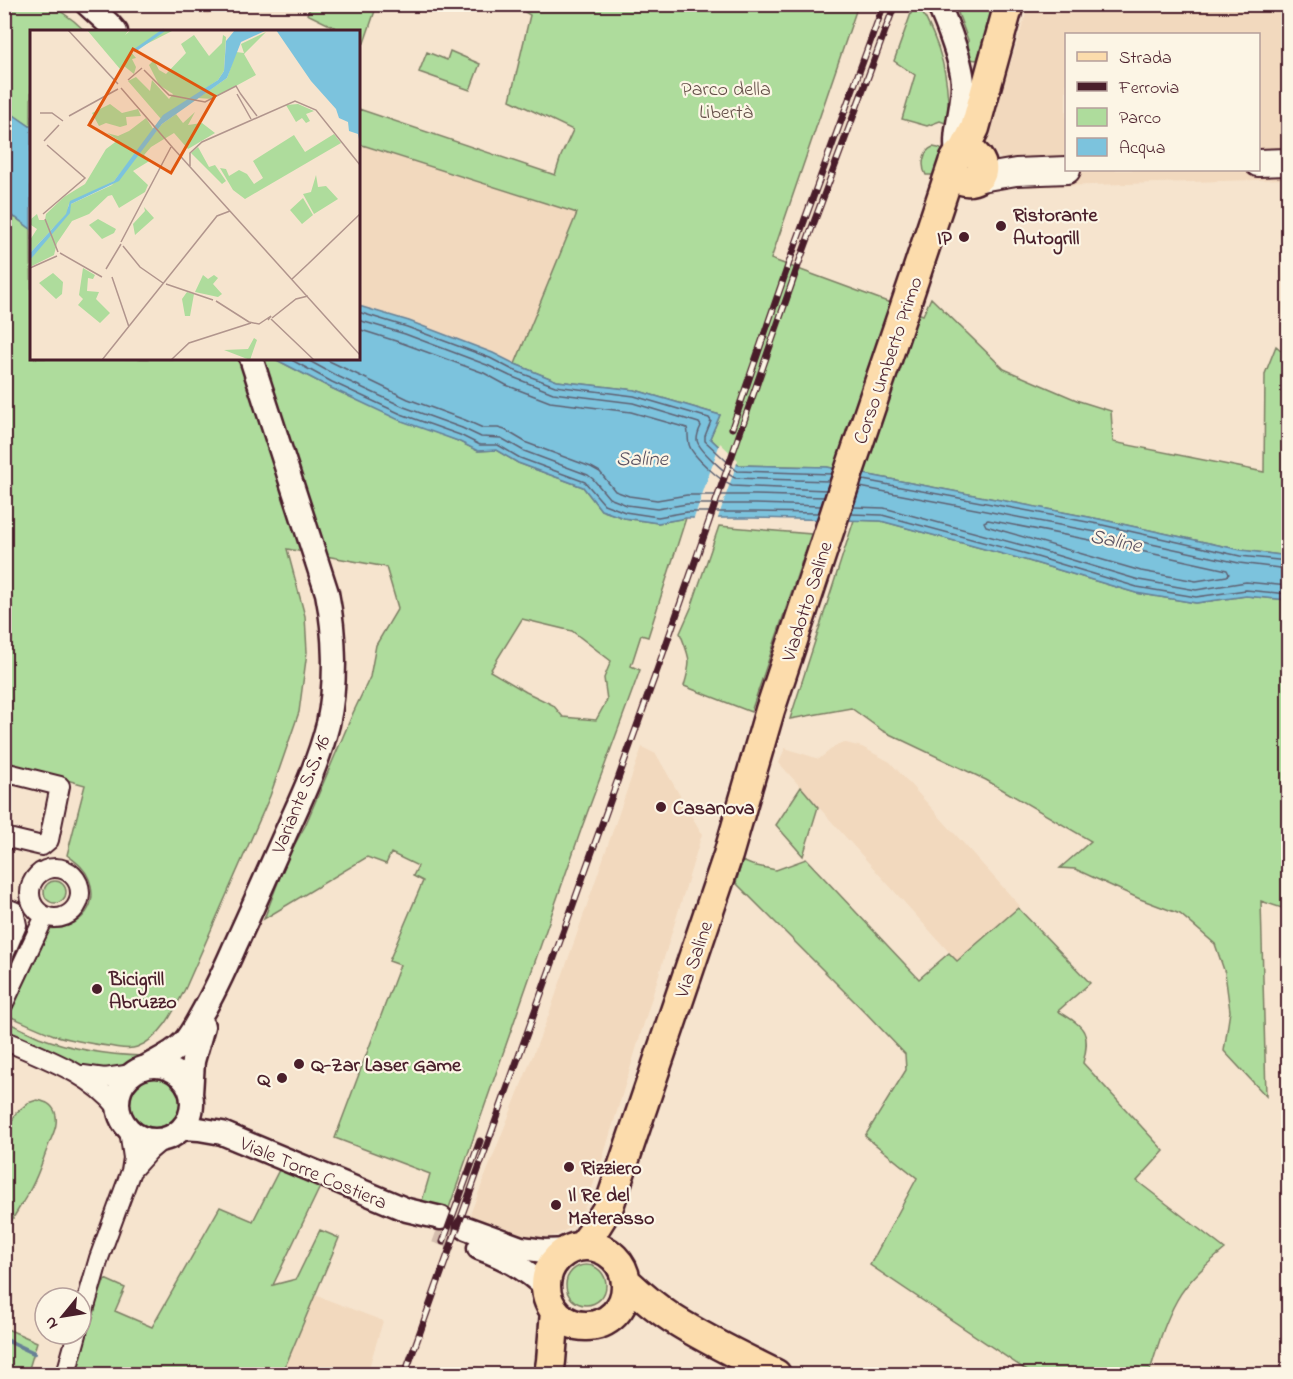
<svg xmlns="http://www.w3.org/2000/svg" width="1293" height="1379" font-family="'Indie Flower',sans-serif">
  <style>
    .built { fill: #f2d9be; fill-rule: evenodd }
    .green { fill: #aedc9c; stroke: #7c7e64; stroke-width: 1.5; fill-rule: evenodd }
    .water { fill: #7cc3dd; stroke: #688196; stroke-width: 1.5 }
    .pier { fill: #f6e4ce }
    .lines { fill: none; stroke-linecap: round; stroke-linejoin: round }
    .shore { stroke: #5e6172; stroke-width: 1.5 }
    .stream { stroke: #688196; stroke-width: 4.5 }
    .tertiary-tunnel { stroke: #d4bdad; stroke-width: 22; stroke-dasharray: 22 11; stroke-linecap: butt }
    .minor-casing { stroke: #4a1f2b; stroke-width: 22 }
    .tertiary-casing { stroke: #4a1f2b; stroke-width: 27 }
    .secondary-casing { stroke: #4a1f2b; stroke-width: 30 }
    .primary-casing { stroke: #4a1f2b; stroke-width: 33 }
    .minor { stroke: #fcf5e5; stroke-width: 18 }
    .tertiary { stroke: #fcf5e5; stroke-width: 22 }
    .secondary { stroke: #fcf5e5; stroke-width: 26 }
    .primary { stroke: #fcdcac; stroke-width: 28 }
    .rail-casing { stroke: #4a1f2b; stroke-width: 7 }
    .rail { stroke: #fcf5e5; stroke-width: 4.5; stroke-dasharray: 14; stroke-linecap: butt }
    .poi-dot { fill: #4a1f2b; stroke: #fcf5e5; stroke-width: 2 }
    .labels { text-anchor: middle; stroke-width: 4.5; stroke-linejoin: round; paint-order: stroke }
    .park-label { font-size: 20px; fill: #634e47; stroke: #fcf5e5 }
    .poi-label { font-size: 20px; font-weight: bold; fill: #4a1f2b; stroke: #fcf5e5; text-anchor: start }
    .street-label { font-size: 20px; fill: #4a1f2b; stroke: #fcf5e5 }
    .water-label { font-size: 21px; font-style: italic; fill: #595060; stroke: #fcf5e5 }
    .inset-river { fill: none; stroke: #7cc3dd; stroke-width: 3 }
    .inset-road { fill: none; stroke: #b1958d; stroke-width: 1.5 }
    .view { fill: #e0560e; fill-opacity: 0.15; stroke: #e0560e; stroke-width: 3 }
    .inset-edge { fill: none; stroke: #4a1f2b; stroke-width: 3 }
  </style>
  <rect width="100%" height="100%" fill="#f6e4ce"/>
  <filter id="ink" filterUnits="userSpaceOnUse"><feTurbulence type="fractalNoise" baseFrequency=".0167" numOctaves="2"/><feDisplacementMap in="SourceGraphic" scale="12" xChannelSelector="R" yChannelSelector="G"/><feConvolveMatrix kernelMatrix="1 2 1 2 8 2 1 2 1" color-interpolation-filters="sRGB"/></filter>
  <g filter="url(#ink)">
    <path class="built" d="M188,5H214L208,15Z
      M1029,5H1288V179L1028,187L985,142ZM1066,34H1258V170H1066Z
      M358,144L577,213L515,364L493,353L409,321L359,306Z
      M846,743L862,747L890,762L1020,906L957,961L779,763L785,748L819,759L838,744Z
      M642,747L656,754L702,834L603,1157L586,1205L573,1226L557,1235L536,1240L513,1234L469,1217L548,1017Z
      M315,1295L383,1321L367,1374H282Z"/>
    <path class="green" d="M5,5H52L74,21L85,31L32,32L31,127L5,109Z
      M312,5H377L364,43L359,40L358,32L342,31L307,14Z
      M513,5H858L771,259L923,315L931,298L1004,369L1079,401L1111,411L1113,442L1264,472L1265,374L1276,346L1288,356V556L1241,550L1099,519L827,467L738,465L710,438L720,415L635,390L557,381L515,364L577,213L359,144V109L555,175L561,156L573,130L510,100L530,15Z
      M914,5H918C941,43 950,79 948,124L940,121L927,126L902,119L915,75L894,61Z
      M961,5H994L977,60L969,59L968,40L958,13Z
      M450,51L480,64L470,90L419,72L427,52L447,60Z
      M933,147C939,148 942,148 944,154L937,173L934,175H926C921,167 922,151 933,147Z
      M4,213L16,218L31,229L32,358L275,359L329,387L371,406L458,441L478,451L496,450L518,463L583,487L601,510L624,518L658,523L686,518L648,637L641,635L631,666L640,670L582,827L448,1211L422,1201L430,1174L335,1138L400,965L389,961L423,881L413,876L418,866L391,853L386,864L367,857L264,919L288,856L305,826L353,713L370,677L376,645L398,608L386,567L287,549L305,616L307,652L299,712L270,796L186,987C175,1009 162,1038 137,1047C130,1050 121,1048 114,1047C94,1044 73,1041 54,1035C38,1029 23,1022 7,1015L46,928C75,932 101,909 89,879C85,868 76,862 67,855L85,785L5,763ZM522,619L572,631L611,661L604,678L607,700L596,720L563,717L553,705L526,692L490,671Z
      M854,520L881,521L1025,560L1136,593L1196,603L1246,596L1288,600V910L1261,901L1266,1096L1224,1051L1230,1011L1225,973L1215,944L1180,914L1140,899L1075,869L1060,868L1091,841L986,780L883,731L851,708L790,719Z
      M719,526L811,534L751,712L684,686C692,659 690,659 680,633L691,608Z
      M801,787L818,807L803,856L776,825Z
      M806,859L919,979L949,953L957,961L1018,908L1090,983L1058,1011C1085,1027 1091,1032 1083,1063L1164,1151L1137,1181L1225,1249C1208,1263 1188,1280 1177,1300C1164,1323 1157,1349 1149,1374H1032L870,1265L917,1178L865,1136L906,1070L905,1054L867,1014L736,883L742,861L752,865L776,870Z
      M44 892a11 11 0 1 1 22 0a11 11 0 1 1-22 0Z
      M4,1021C16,1026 28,1032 39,1037C71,1049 108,1055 143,1056L126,1069L96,1071L76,1064L5,1034Z
      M125 1103a30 30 0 1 1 60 0a30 30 0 1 1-60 0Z
      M37,1100C45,1102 51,1103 55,1112C59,1124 53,1134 49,1144C43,1159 39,1173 31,1188C23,1203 13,1217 5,1232V1135L16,1113L28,1103Z
      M280,1168L321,1185L273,1285L296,1279L320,1230L339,1238L282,1374H76L97,1300L105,1279L125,1288L115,1311L152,1327L220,1207L253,1221Z
      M566 1285a20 20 0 1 1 40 0a20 20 0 1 1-40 0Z
      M5,1328L37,1342L28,1372L35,1374H5Z"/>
    <path class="water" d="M5,109L31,127V229L16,218L5,213Z
      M359,306L409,321L493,353L515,364L557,381L635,390L720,415L710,438L738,465L827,467L1099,519L1241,550L1288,556V600L1246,596L1196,603L1136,593L1025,560L881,521L755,518H686L658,523L624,518L601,510L583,487L518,463L496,450L478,451L458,441L399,420L329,387L275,359L358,358Z"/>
    <path class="pier" d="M720,443L738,460L717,521H693Z"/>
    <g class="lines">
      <path class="shore" d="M358,312L407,327L490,358L513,370L555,386L634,396L709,418L711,421L705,436V441L737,471L831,474
        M358,320L405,334L487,365L510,376L553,393L633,403L699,423L701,426C699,430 697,435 697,440C698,449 726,474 735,478L829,481
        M358,329L402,343L484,373L506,385L550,402L631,412L687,428C689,434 687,441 690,447C694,457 722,482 732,486L826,490
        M288,358L332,382L401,414L460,435L480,445H498L520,458L585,482L604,504L625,512L658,517L687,512H755L818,513
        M304,358L335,375L404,407L462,428L481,437L501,438L524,451L588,475L593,479L609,498L627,505L657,509L687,504H756L821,506
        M323,358L408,399L465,420L483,428H498L505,430L527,443L591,467L600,472L615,491L629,496L657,500L687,495H756L824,497
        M863,480L1098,524L1240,556L1288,561
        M860,487L1096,532L1239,563L1288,569
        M854,507L884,508L1029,547L1139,580L1196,590L1246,582L1288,586
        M851,514L882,515L1027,554L1137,587L1196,597L1246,590L1288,594
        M988,520L1095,541L1227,570L1229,574L1227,576L1196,581L1141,571L986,526L984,522Z"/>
      <path class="stream" d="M4,1339L34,1353
        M77,1373L81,1374"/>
      <path class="tertiary-tunnel" d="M436,1232L461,1241"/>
      <g class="minor-casing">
        <path id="minor" d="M4,772L60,786L49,840L42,846L4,837
          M30 893a25 25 0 1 1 50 0a25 25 0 1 1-50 0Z
          M4,907L14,911L17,925L4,955
          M4,1003L45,916
          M4,1040C44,1058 90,1073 118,1108
          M83,1075L105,1078L132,1074
          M131,1171L149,1151L162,1140
          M81,1321L99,1258L131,1171L133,1158L129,1130
          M66,1374L77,1334"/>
      </g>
      <g class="tertiary-casing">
        <path id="tertiary" d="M87,4L109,24L116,32
          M938,4C947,23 963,65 963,85C963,109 953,132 957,155
          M118 1103a37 37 0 1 1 74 0a37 37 0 1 1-74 0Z
          M146,1067C160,1059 174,1053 184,1042C191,1034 196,1024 201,1015C214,993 225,969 235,946C253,907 270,868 287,830C303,795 319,760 328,724C337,683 335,633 327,593L251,358
          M191,1094L193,1061L203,1026
          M183,1128L199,1129L222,1133L407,1210L441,1218
          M466,1228L521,1248L544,1251L569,1250
          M479,1248C506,1258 525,1268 546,1288"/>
      </g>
      <g class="secondary-casing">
        <path id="secondary" d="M1258,163L1288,162
          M975,179L1016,172L1067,170"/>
      </g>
      <g class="primary-casing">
        <path id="primary" d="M963,152L975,128L1009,4
          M582,1246L592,1233L609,1206L728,855L770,710L842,492L917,271L953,163C967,130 1000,176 970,181C962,182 958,178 953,173V163
          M546 1286a40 40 0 1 1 80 0a40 40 0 1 1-80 0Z
          M626,1281C641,1295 656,1308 673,1319C706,1340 742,1357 776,1374
          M549,1374L551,1361L555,1311"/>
      </g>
      <use href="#minor" class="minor"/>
      <use href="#tertiary" class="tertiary"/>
      <use href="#secondary" class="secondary"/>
      <use href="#primary" class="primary"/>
      <g class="rail-casing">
        <path id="rail" d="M732,428L791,257L884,4
          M443,1242L480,1141
          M405,1374L666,645L800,260L895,4"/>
      </g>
      <use href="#rail" class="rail"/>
    </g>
  </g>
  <g class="poi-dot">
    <circle cx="1001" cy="226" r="6"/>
    <circle cx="964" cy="237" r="6"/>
    <circle cx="661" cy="807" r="6"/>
    <circle cx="97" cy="989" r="6"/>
    <circle cx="299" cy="1064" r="6"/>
    <circle cx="282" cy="1078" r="6"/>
    <circle cx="569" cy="1167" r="6"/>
    <circle cx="556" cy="1205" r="6"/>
  </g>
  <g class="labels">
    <g class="park-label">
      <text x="726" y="95">Parco della<tspan x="726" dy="23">Libertà</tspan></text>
    </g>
    <g class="poi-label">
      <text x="1013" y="221">Ristorante<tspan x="1013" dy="23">Autogrill</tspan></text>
      <text x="952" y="244" text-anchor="end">IP</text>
      <text x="673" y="814">Casanova</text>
      <text x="109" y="985">Bicigrill<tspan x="109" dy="23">Abruzzo</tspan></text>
      <text x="311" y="1071">Q-Zar Laser Game</text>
      <text x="270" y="1085" text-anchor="end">Q</text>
      <text x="581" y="1174">Rizziero</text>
      <text x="568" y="1201">Il Re del<tspan x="568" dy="23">Materasso</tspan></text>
    </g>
    <g class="street-label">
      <text transform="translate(887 360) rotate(-71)" y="7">Corso Umberto Primo</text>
      <text transform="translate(806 601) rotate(-72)" y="7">Viadotto Saline</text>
      <text transform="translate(300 794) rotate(-68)" y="7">Variante S.S. 16</text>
      <text transform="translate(693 959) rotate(-71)" y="7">Via Saline</text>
      <text transform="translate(314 1172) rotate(23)" y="7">Viale Torre Costiera</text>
    </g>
    <g class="water-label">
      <text x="642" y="465">Saline</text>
      <text transform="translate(1116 540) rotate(12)" y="7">Saline</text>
    </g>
  </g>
  <g transform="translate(30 30)">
    <rect width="330" height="330" fill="#f6e4ce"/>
    <path d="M57,0H99L95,5L101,0L142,1L101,22L106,28L102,29L106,37L104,44L94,36L90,39ZM236,2L214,24L226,45L182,69L168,68L197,48L206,22L214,23L211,14ZM164,5L179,26L192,13L193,5L196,7L194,41L188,50L131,89L98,51L106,47L120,61L122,50L139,69L143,64L129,55L119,35L124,30L129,40L136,44L156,23L151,14ZM80,74L92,83L108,79L111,86L96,87L97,95L90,97L76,93L69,96L62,83ZM268,74L284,81L276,84L280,91L276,93L272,88L266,92L256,75ZM165,82L158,95L172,93L185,103L158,119L144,103L121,117L114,125L121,130L103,141L118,155L115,162L89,178L82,165L78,166L59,184L42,191L27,213L24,225L0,237V230L41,174L82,155L132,94L146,84L153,93ZM116,88L124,100L84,151L39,174L36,184L0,223V210L7,199L1,195V189L7,184L9,190H15L16,184L34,167L55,154L76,119L88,110L77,103L88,106L99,101ZM304,104L311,113L215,169L203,160L190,138L196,139L199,146L209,140L217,144L224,154L233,148L223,131L264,105L275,122ZM168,117L179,137L185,135L196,151L192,154L161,123ZM286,145L288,157L296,156L308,169L284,184L273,164L281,162ZM273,168L283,185L272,194L260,180ZM114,177L124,188L105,205L103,194L115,181ZM68,189L86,199L84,203L72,209L59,195ZM53,238L65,245L63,249L58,248L57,261L69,262L66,269L80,283L70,293L48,275L53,269L49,265ZM23,243L33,252L32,264L26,269L9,253ZM173,245L178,249L184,245L188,248L183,254L192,264L188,267L165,262ZM157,262L164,264L160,286H155L152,269ZM224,308L227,310L220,330L194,320L218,319Z" fill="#aedc9c"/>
    <path d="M205,0H237L211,12L197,48L132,94L89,151L41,174L40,183L0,230V223L36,184L40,171L84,151L133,85L188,50L194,41L196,11ZM246,0H330V114L328,104L319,101L318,92L309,88L306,79L281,51Z" fill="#7cc3dd"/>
    <path class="inset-river" d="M104,21L134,0"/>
    <path class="inset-road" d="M38,0L88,54M114,40L139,65L175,72L206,56L210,63M98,50L112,38M91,58L143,118M210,63L227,86M207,64L221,89M10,83H22L33,91M39,86L88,59M14,111L29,95M143,118L330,325M160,136V123L172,112L265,71L286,80L330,135M13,184L55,148L17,115M15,189L28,222M91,212L141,117M93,216L110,237L133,253M30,223L72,247M278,234L330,184M0,238L27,226M76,239L91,214M82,247L99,297M262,249L278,234M136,254L183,270M186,271L219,292M242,288L266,269L278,266M241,289L284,330M219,292L229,294L241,286L238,290M72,330L187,186L200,181M141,330L159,313L221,293"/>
    <path class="view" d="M103,19L185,66L141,143L59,95Z"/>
    <rect width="330" height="330" class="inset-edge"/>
  </g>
  <rect width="1293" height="1379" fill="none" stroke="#fcf5e5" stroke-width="24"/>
  <rect x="12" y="12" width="1269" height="1355" fill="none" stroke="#4a1f2b" stroke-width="2" filter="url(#ink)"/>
  <rect x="1065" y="33" width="195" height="138" fill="#fcf5e5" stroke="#b59f9b" stroke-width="1.5"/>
  <rect x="1077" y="52" width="30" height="9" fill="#fcdcac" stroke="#b59f9b" stroke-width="1.5"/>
  <text x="1119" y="63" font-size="18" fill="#4a1f2b">Strada</text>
  <rect x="1077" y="82" width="30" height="9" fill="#4a1f2b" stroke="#b59f9b" stroke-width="1.5"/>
  <text x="1119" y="93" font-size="18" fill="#4a1f2b">Ferrovia</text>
  <rect x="1077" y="108" width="30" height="18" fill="#aedc9c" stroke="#b59f9b" stroke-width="1.5"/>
  <text x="1119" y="123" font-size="18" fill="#4a1f2b">Parco</text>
  <rect x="1077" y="138" width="30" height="18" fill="#7cc3dd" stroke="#b59f9b" stroke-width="1.5"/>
  <text x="1119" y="153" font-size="18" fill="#4a1f2b">Acqua</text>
  <g transform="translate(63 1316) rotate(240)"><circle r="28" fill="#fcf5e5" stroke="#b59f9b" stroke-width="1.5"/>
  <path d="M0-4.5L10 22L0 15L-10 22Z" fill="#4a1f2b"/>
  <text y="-9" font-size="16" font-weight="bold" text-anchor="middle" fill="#4a1f2b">N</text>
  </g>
</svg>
